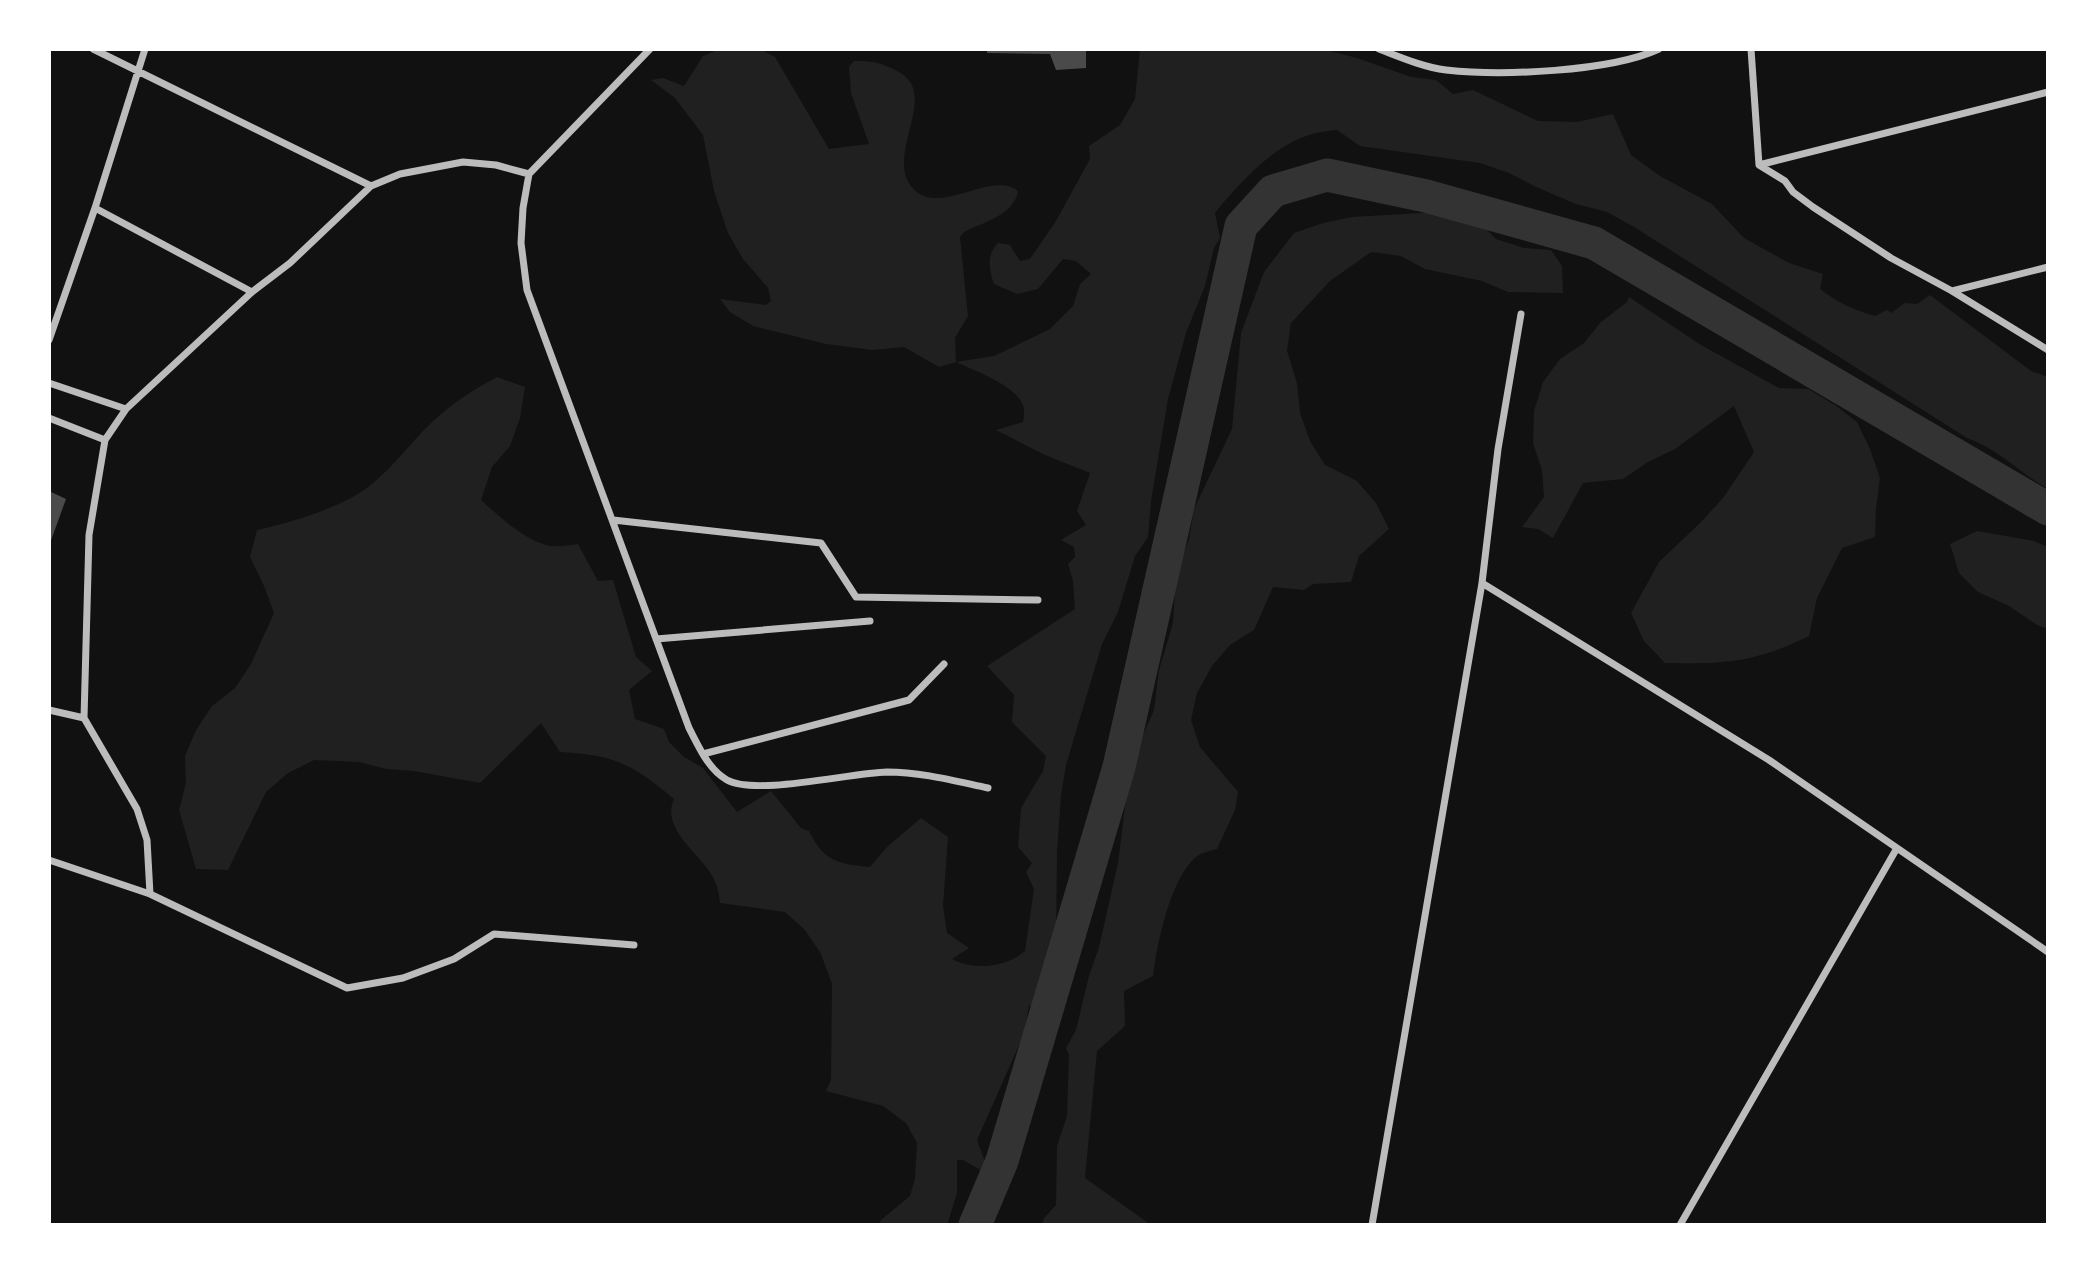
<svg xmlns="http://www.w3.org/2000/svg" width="2097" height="1274" font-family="'IBM Plex Sans',sans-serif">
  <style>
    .green { fill: #202020 }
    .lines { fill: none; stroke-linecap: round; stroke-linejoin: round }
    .river { stroke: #333; stroke-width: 33 }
    .building { fill: #4a4a4a }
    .minor { stroke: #bcbcbc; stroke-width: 7 }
  </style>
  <rect width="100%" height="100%" fill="#111"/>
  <path class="green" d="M720,49H760L775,57L829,149L869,144L851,93L849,67L854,61C872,61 879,62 895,70C943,91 885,152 911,186C937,220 990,169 1018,191C1014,215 984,222 964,232L960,237L968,316L955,338L956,362L994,356L1050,329L1073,306L1080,284L1091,274L1076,261L1063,259L1038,289L1017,294L994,284C989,270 986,255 998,243L1010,245L1020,261L1030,259L1056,221L1090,159L1089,146L1120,125L1135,99L1140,49H1322L1357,58L1411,77L1436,80L1453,94L1473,90L1538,121L1577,122L1613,114L1631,155L1660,176L1712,204L1744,238L1789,263L1823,274L1820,289C1837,302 1854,310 1875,316L1887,310L1891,313L1905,303L1917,304L1930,295L2031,371L2048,377V489C2020,473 1998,449 1967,438L1634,227L1607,212L1576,204L1536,187L1509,173L1480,163L1360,146L1337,130C1328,131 1318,132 1309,135C1273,146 1238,184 1215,213L1220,238L1214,248L1205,286L1186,333L1168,399L1151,501L1148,537L1135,556L1118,612L1102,644L1066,765L1061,795L1057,853L1056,941L1046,969L1039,1011L1029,1005L1024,1034L977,1140L988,1170L984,1172L963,1160H957V1193L947,1225H879L881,1220L910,1196L915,1178L917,1143L906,1123L883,1106L826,1091L831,1080L832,984L821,954L805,930L785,912L720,903C719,891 716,881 709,871C696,851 661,827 674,799C632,764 615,755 560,752L541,723L480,783L414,771L386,769L359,762L314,760L288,773L266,792L228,870L196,869L179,810L186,783L185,756L196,730L212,706L235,688L251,664L274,613L264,586L250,557L257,530C290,523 339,508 367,488C388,472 405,450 423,431C444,409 470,391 497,377L525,387L520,418L510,446L492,467L481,500C500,517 524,540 550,546C558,547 570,545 578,544L598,581L613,580L636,657L652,671L629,690L635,719L664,729L669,742L684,757L703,768L737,812L771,791L801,828L809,831C824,862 839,864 870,867L888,846L921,818L948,837L943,906L947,933L969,948L952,959C973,971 1007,967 1025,951L1034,889L1026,872L1032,863L1018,847L1021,808L1043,771L1046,756L1012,722L1014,695L987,666L1075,609L1073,581L1068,564L1075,557L1074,547L1061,540L1086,525L1077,511L1090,473L1045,455L996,430L1023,422C1024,416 1025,411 1023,405C1015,385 975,371 956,362L939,367L904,347L873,350L826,344L753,326L730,312L720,299L766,305L771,301L768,288L743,259L728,233L714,191L703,135L675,98L651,80L663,78L684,86L703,56Z
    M1437,212H1469L1496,239L1524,248L1551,250L1562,266L1563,293L1508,292L1482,281L1425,269L1401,256L1371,252L1330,281L1291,323L1287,351L1297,383L1300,413L1310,441L1325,465L1357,481L1376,503L1389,529L1359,556L1351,582L1313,584L1304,590L1273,587L1254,630L1230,645L1212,666L1197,693L1191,720L1200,747L1238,792L1235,810L1217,849C1210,851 1201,853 1196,857C1170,879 1157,944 1153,976L1124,991L1125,1026L1097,1051L1085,1178L1147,1222L1146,1225H1041L1045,1217L1056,1205L1057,1146L1067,1116L1069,1055L1066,1048L1076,1030L1089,976L1099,947L1118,863L1126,799L1143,735L1154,710L1159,670L1173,623L1176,575L1189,539L1194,509L1232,429L1241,333L1264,272L1294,233L1323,223L1352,217Z
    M1629,297L1701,345L1779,388L1808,389L1835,405L1857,422L1870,449L1880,478L1876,508L1875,537L1842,548L1817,598L1809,636C1754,663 1725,664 1665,663L1644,641L1631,613L1659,562L1701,522L1723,498L1754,452L1734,406L1675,449L1648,462L1623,479L1583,483L1553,538L1538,529L1522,527L1544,497L1542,470L1533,443L1534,411L1543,382L1560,359L1584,343L1601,322L1627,302Z
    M1977,531L2034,541L2048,547V629L2037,625L2009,606L1978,592L1959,573L1950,544Z"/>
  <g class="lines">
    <path class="river" d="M975,1225L1002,1161L1119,767L1241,226L1273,191L1327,175L1426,196L1594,243L2048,509"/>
  </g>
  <path class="building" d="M987,49H1086V68L1056,70L1050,54L987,53Z
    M49,491L66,499L49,546Z"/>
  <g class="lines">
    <path class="minor" d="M93,49L371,186
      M650,49L529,174L523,208L521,243L527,290L689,728C699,747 708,769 727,780C756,796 850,773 887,772C921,772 955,781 988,788
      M1379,49C1400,57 1423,67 1446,70C1501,76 1609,72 1659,49
      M1751,49L1759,165L1785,181L1793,192L1813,207L1891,258L1952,291L2048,350
      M1759,165L2048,92
      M95,208L252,292
      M1952,291L2048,267
      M49,340L95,208L145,49
      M49,383L126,409
      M49,418L105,440
      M613,520L821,543L856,597L1038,600
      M1482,583L1769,760L2048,952
      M656,639L870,621
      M49,710L84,718
      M703,754L909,700L944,664
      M49,860L150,894L347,988L403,978L454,959L494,934L634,945
      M150,894L147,840L137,809L84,718L89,535L105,440L126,409L252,292L290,263L371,186L400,174L463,162L496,165L529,174
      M1372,1225L1482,583L1498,449L1521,314
      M1680,1225L1897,848"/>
  </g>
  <rect width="2097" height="1274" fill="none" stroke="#ffffff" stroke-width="102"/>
</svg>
